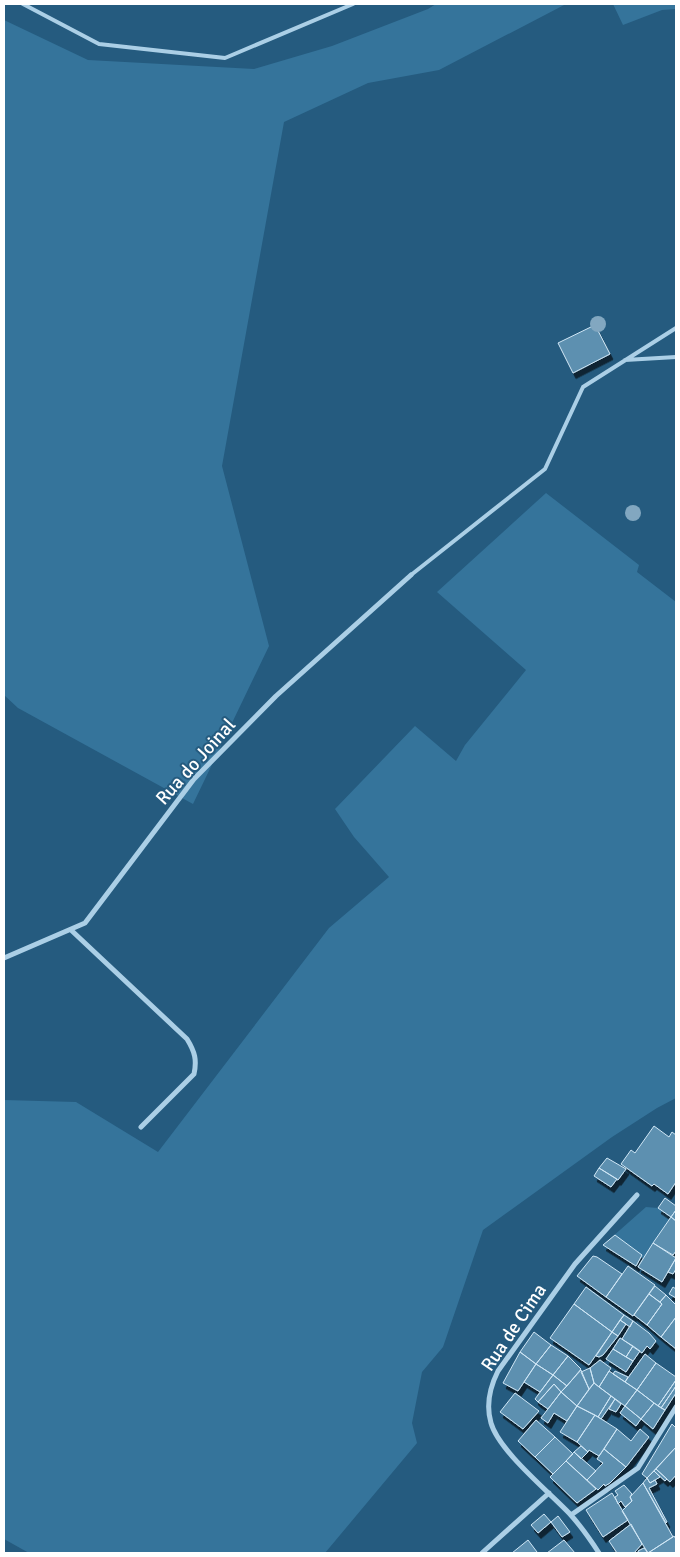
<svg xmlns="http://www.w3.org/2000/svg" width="680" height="1557" font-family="Signika,sans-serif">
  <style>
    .green { fill: #35749b }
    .building { fill: #5d90b0; stroke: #cfe6f5; filter: url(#shadow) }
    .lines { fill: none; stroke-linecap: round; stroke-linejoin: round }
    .lane { stroke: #abcfe6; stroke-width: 4 }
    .street { stroke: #abcfe6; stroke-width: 5 }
    .tree { fill: #82a7c0 }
    .labels { text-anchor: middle; stroke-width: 4; stroke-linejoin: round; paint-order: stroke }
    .street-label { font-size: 19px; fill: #fff; stroke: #255b7f }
  </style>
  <defs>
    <filter id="shadow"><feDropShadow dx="3" dy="5.5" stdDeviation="0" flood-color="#0009"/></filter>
  </defs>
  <rect width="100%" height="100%" fill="#255b7f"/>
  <path class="green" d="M436,4H566L439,70L368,83L284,122L222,466L269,646L193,804L18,708L4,695V20L88,60L254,69L332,46L428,9Z
    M613,4H676V9L662,10L623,25Z
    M546,493L639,565L637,572L676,602V1098L657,1108L612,1137L483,1230L443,1347L422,1372L412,1423L417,1443L325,1553H29L4,1539V1100L76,1102L158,1152L329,928L389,877L354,837L335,809L415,726L456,761L465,745L526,670L437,592Z
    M646,1207L658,1208L671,1217L638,1267L603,1245Z"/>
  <path class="building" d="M595,325L610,354L573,373L558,343Z
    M654,1126L669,1137L672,1132L676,1135V1182L668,1194L654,1184L652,1186L621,1164L631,1150L635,1153Z
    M607,1158L626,1169L618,1180L599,1168Z
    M599,1168L617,1179L611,1187L594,1176Z
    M665,1198L676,1206V1210L671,1217L658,1208Z
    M676,1210V1221L671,1217Z
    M671,1217L676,1221V1251L673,1255L653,1243Z
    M615,1235L642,1255L636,1266L603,1245Z
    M653,1243L676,1258L662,1282L638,1267Z
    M593,1256L597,1257L622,1274L606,1297L577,1276Z
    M676,1258V1269L673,1274L668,1272Z
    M628,1266L655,1285L633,1316L606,1297Z
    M655,1286L666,1295L660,1302L649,1294Z
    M586,1287L624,1315L612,1332L574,1304Z
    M673,1287L676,1289V1298L669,1294Z
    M649,1294L662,1304L647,1325L634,1315Z
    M666,1295L676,1305V1317L661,1337L647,1325L662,1304L660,1302Z
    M574,1304L612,1332L589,1365L550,1338Z
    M624,1315L633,1321L630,1327L620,1320Z
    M676,1317V1349L661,1337Z
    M620,1320L626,1324L618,1336L612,1332Z
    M633,1321L649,1333L656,1341L650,1349L647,1346L642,1353L622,1339Z
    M534,1332L551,1345L536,1364L520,1352Z
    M612,1332L618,1336L603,1355L599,1357L596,1356Z
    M620,1338L633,1346L626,1357L613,1349Z
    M551,1345L568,1356L553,1375L536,1364Z
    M633,1346L640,1351L633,1361L626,1357Z
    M613,1349L633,1361L626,1372L606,1359Z
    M520,1352L536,1364L518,1391L503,1383Z
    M645,1354L656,1363L637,1390L625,1382Z
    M568,1356L581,1369L567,1386L553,1375Z
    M600,1360L611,1368L599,1387L594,1383L590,1368Z
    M656,1363L676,1377V1380L658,1406L637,1390Z
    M536,1364L553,1375L540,1392L524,1382Z
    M590,1368L594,1383L589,1389L581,1372Z
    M581,1370L589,1389L577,1406L561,1392Z
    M609,1371L637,1390L625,1406L599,1387Z
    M615,1371L628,1377L625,1382L613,1374Z
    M553,1375L567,1386L561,1392L554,1384L538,1402L535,1399Z
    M676,1380V1386L661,1408L658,1406Z
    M594,1383L611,1396L598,1417L577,1406Z
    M554,1384L561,1392L548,1409L538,1402Z
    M676,1386V1393L665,1410L661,1408Z
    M637,1390L654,1403L641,1419L625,1406Z
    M561,1392L577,1406L567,1421L554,1413L548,1423L541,1418Z
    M515,1393L539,1411L523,1429L500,1412Z
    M611,1396L615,1399L601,1419L598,1417Z
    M615,1399L621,1404L616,1412L609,1409Z
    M654,1403L665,1410L653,1429L641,1419Z
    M577,1406L595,1415L577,1442L560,1432Z
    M625,1406L641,1419L636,1426L620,1413Z
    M595,1415L617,1429L599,1456L589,1450L588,1452L577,1442Z
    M536,1420L555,1437L535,1457L518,1441Z
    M672,1424L676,1428V1447L647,1478L642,1474Z
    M617,1429L631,1441L640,1429L649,1437L626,1467L604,1449Z
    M555,1437L573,1454L553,1474L535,1457Z
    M581,1446L588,1452L581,1459L574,1452Z
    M676,1447V1475L670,1482L656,1469Z
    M604,1449L626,1467L610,1483L605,1486L604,1484L598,1490L587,1480L603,1463L597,1459Z
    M574,1452L596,1471L587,1480L566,1461Z
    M566,1461L596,1489L577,1503L550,1477Z
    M656,1469L667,1479L665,1481L654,1471Z
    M654,1471L660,1477L650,1483L647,1478Z
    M647,1478L650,1483L655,1480L657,1484L649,1488L667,1522L666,1523L643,1483Z
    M643,1483L673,1537L648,1553L622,1511L632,1501L630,1497Z
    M624,1485L632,1494L630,1497L632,1501L625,1507L621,1501L618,1504L615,1497L618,1495L615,1491Z
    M612,1493L628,1520L603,1537L586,1510Z
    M544,1514L551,1522L538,1533L531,1525Z
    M558,1516L570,1532L562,1537L551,1522Z
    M631,1524L642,1544L634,1553H617L609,1541Z
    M674,1536L676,1539V1553H648Z
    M528,1540L537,1552L536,1553H512Z
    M564,1540L575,1553H547Z
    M644,1548L648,1553H639L638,1551Z"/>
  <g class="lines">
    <path class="lane" d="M23,4L99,44L225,58L353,4
      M625,360L676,357
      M411,575L545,469L583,387L676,328"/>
    <path class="street" d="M71,930L187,1039C195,1052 197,1060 194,1074L141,1127
      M4,958L85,923L194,779L276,696L411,575
      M571,1515L638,1468L676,1407
      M482,1553L549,1493
      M599,1553C590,1539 580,1525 569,1513C548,1491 499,1451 491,1423C486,1406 490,1387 498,1371L575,1264L637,1195"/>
  </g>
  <g class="tree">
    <circle cx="598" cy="324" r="8"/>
    <circle cx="633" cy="513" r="8"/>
  </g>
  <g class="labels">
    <g class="street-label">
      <text transform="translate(195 761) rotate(-48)" y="7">Rua do Joinal</text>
      <text transform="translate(513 1327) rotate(-56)" y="7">Rua de Cima</text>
    </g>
  </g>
  <rect width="680" height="1557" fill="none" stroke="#ffffff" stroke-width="10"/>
</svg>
